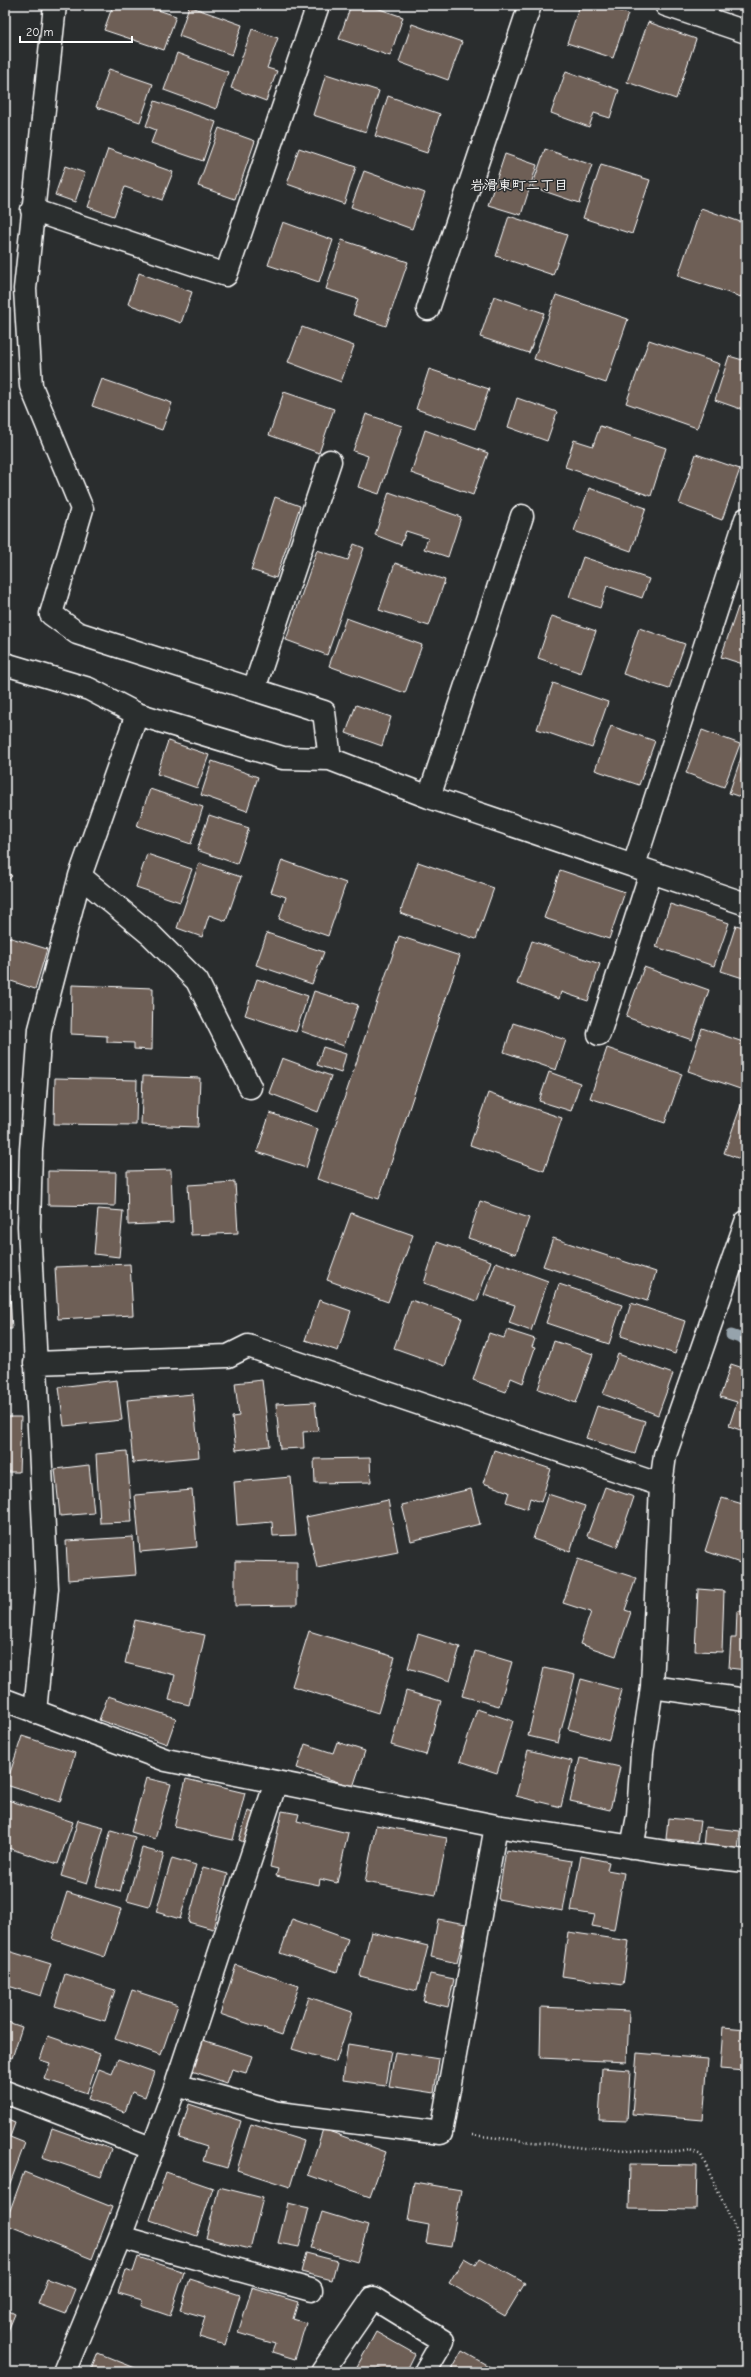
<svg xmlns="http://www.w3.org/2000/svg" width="751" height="2377" font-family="'Comic Neue','Klee One',sans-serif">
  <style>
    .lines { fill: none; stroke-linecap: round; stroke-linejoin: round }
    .stream { stroke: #96a3ac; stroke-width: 11 }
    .building { fill: #6e5e56; stroke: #fff }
    .street-casing { stroke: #fff; stroke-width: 25 }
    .path { stroke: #fff; stroke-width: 2.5; stroke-dasharray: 1 3; stroke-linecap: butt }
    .street { stroke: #2a2d2e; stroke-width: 22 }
    .labels { text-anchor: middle; stroke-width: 3; stroke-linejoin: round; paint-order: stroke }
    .neighbourhood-label { font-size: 14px; font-weight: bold; fill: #fff; stroke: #2a2d2e }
  </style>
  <rect width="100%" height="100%" fill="#2a2d2e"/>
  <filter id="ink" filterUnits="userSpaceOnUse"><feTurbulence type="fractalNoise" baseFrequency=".025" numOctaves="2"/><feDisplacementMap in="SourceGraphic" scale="8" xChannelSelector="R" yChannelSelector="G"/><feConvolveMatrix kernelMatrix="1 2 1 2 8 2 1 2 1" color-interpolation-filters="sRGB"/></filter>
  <g filter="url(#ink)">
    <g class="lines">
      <path class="stream" d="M731,1335L746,1340"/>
    </g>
    <path class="building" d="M113,5H143L176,16L164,50L104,30Z
      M351,5H368L403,17L390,56L339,39Z
      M580,5H602L628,14L613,58L567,43Z
      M189,6L242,25L232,55L179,36Z
      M648,22L696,39L676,99L627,82Z
      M412,24L462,42L448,80L399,62Z
      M252,29L278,38L267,68L277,71L266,101L231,88Z
      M177,53L228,72L216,109L164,90Z
      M109,69L153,84L140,122L96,107Z
      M566,71L619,90L610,118L594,113L589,127L551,113Z
      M326,74L379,91L366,132L313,115Z
      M388,96L440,114L427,153L375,136Z
      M155,101L216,122L203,161L151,143L156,130L146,126Z
      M746,107V124L741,122Z
      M219,128L255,141L235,199L198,186Z
      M299,148L356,167L344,204L287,184Z
      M108,149L173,172L162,200L125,187L114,216L88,207Z
      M545,149L592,165L579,203L532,187Z
      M505,154L537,165L521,215L488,205Z
      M601,165L650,180L632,234L583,218Z
      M65,166L85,173L75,202L55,195Z
      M364,171L425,193L412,229L351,207Z
      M701,208L746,224V283L741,297L678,276Z
      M509,216L567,235L553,275L496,256Z
      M283,222L333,240L319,282L268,265Z
      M342,240L408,262L386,326L353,315L358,299L326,289Z
      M139,273L192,292L181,323L128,304Z
      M556,295L628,319L606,383L534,359Z
      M494,296L544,313L529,353L480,337Z
      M302,327L354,346L341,382L288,362Z
      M649,340L720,364L697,428L626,403Z
      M729,356L746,361V411L715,400Z
      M429,369L489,389L475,429L416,409Z
      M102,379L172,403L162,430L92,406Z
      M284,392L334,409L319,453L269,435Z
      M517,398L557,412L547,441L508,427Z
      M366,414L402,426L379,494L358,487L368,456L353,451Z
      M600,426L666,448L651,496L565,467L574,440L593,446Z
      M425,430L488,453L473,495L411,473Z
      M696,454L740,469L722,520L679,504Z
      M589,488L646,508L631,551L574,531Z
      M389,492L461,517L448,557L424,549L428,538L406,531L401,545L375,535Z
      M275,497L300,506L276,578L251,570Z
      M354,544L364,548L327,655L286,640L317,550L348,560Z
      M583,557L649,579L642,598L607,586L600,608L569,597Z
      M395,563L445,580L429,626L379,610Z
      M738,607L746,610V665L721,657Z
      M552,616L596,631L581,673L538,658Z
      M346,618L422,645L405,693L329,666Z
      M639,628L685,644L669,689L623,674Z
      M553,683L608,702L592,748L537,729Z
      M356,705L391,717L382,746L346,733Z
      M611,726L655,741L639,785L595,770Z
      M702,730L740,744L724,787L686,773Z
      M168,741L209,755L197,788L157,774Z
      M746,743V799L729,793Z
      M212,761L258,777L247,811L201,795Z
      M150,789L203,807L191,844L137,826Z
      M209,815L249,828L237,864L197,850Z
      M147,854L192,869L180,902L136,887Z
      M282,860L346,883L328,936L279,919L286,897L271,892Z
      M418,862L494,888L476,939L400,913Z
      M199,863L241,877L226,921L209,915L202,937L177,928Z
      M5,870L12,876L5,883Z
      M560,870L625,892L609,939L544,918Z
      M670,904L729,923L714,966L656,947Z
      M736,925L746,928V979L721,971Z
      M267,933L324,952L312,984L256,965Z
      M5,936L47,949L35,989L5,979Z
      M399,936L460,956L379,1199L317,1179Z
      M532,941L600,964L588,1001L561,992L559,999L517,984Z
      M644,967L709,990L692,1040L626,1017Z
      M257,979L308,996L296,1032L245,1015Z
      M72,985L153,988L152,1050L134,1049V1043L107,1042V1036L71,1034Z
      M314,991L358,1005L344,1046L301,1031Z
      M513,1023L566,1040L556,1070L504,1052Z
      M702,1028L746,1043V1080L743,1090L688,1071Z
      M323,1047L346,1054L341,1073L317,1065Z
      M607,1048L682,1074L665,1123L590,1098Z
      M282,1058L331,1076L318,1112L269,1093Z
      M549,1072L580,1083L571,1111L539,1101Z
      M143,1076L200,1078L198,1127L141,1125Z
      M55,1078L137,1080L136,1125L54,1124Z
      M488,1093L562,1118L544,1171L470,1145Z
      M744,1097L746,1098V1161L724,1153Z
      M270,1113L318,1129L306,1168L257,1152Z
      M5,1149H9L10,1203H5Z
      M171,1170L173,1223L128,1225L127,1171Z
      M48,1171L116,1172L115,1206L48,1205Z
      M235,1182L238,1233L191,1235L188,1185Z
      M480,1201L529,1218L516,1254L468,1238Z
      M98,1209L123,1211L119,1257L94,1254Z
      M351,1213L413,1235L388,1302L327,1280Z
      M553,1238L656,1272L647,1301L543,1266Z
      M5,1240L7,1275H5Z
      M437,1242L491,1261L477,1301L424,1283Z
      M496,1262L548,1281L531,1331L509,1323L515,1305L484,1295Z
      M130,1264L133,1315L58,1319L55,1267Z
      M559,1284L622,1305L609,1344L546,1323Z
      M5,1294H10L12,1329H5Z
      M319,1300L351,1311L338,1351L305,1340Z
      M411,1300L462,1318L445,1366L394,1348Z
      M631,1303L685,1321L675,1354L621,1336Z
      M507,1330L535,1339L532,1347L535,1348L523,1383L511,1378L506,1392L473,1380L489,1333L504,1338Z
      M554,1341L593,1354L576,1403L538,1389Z
      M618,1354L673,1374L658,1415L603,1394Z
      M731,1364L746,1369V1432L729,1426L737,1402L720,1397Z
      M117,1380L122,1420L64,1426L59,1387Z
      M262,1380L270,1446L236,1450L232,1417L239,1416L235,1383Z
      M193,1394L199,1457L133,1463L127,1400Z
      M315,1402L318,1431L303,1432L304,1448L280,1449L276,1404Z
      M597,1406L645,1421L635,1454L586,1438Z
      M5,1417H21L19,1472H5Z
      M494,1450L551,1469L541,1502L530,1498L527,1509L506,1502L509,1492L483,1483Z
      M127,1451L132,1522L100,1523L96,1454Z
      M370,1458L371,1482L315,1483L314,1459Z
      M89,1465L94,1513L60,1516L55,1469Z
      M291,1477L296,1535L273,1536L272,1522L237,1525L234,1482Z
      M605,1487L634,1497L617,1547L587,1536Z
      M471,1489L480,1524L411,1541L402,1505Z
      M192,1490L197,1547L140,1552L135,1495Z
      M548,1494L585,1506L570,1552L533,1539Z
      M722,1498L746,1505V1565L705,1551Z
      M388,1500L398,1552L317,1568L306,1517Z
      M133,1537L136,1575L68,1580L66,1541Z
      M578,1559L636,1578L625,1610L631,1612L616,1656L580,1644L591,1612L563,1603Z
      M235,1561L297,1562V1605L235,1606Z
      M698,1589L724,1591L722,1652L695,1651Z
      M737,1611H746V1670L729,1668L731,1638H736Z
      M135,1620L205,1635L189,1705L169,1700L175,1675L125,1663Z
      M309,1631L395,1657L378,1713L292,1686Z
      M418,1634L460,1647L450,1681L408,1668Z
      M475,1651L512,1662L499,1706L462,1696Z
      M544,1668L575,1675L558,1743L528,1736Z
      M581,1679L622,1690L609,1740L568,1729Z
      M406,1691L441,1701L426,1755L391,1745Z
      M108,1696L176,1718L167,1744L99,1720Z
      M477,1709L513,1721L497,1773L460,1761Z
      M22,1736L75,1753L60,1802L6,1785Z
      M337,1742L365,1751L353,1787L297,1768L305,1744L333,1753Z
      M528,1750L572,1761L561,1807L516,1796Z
      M580,1758L620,1767L610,1810L570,1801Z
      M146,1778L171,1784L155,1839L131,1832Z
      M186,1779L245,1793L233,1840L174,1827Z
      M5,1799L73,1822L58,1864L5,1847Z
      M248,1811L261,1815L251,1845L239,1840Z
      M282,1811L299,1814L297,1821L348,1833L337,1883L320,1879L319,1885L276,1876L278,1869L270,1867Z
      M668,1818L700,1821L697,1842L666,1839Z
      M78,1820L104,1827L87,1884L61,1876Z
      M376,1825L447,1838L436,1895L365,1882Z
      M705,1827L740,1831L738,1851L703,1847Z
      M111,1830L135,1837L120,1892L96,1886Z
      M142,1848L164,1854L149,1907L127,1901Z
      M506,1850L572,1861L563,1911L498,1899Z
      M581,1856L609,1862L607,1870L624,1873L614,1930L592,1926L595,1915L571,1911Z
      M172,1858L196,1865L180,1919L156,1912Z
      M203,1867L228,1874L213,1929L188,1922Z
      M67,1892L121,1909L105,1957L52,1939Z
      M292,1919L348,1939L337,1972L280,1953Z
      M438,1919L466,1924L457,1963L431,1957Z
      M371,1932L428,1946L417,1991L360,1976Z
      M568,1932L629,1941L623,1985L562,1976Z
      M5,1950L51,1964L41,1996L5,1985Z
      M236,1965L299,1986L282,2035L220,2014Z
      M65,1974L115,1990L105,2021L55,2006Z
      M430,1974L454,1979L448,2007L423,2001Z
      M132,1990L178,2005L161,2055L115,2039Z
      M309,1997L352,2012L336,2062L292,2049Z
      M541,2007L629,2011L627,2062L540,2058Z
      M5,2021L22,2027L12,2058L5,2056Z
      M723,2027L746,2029V2071L720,2069Z
      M48,2036L100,2054L87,2093L44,2079L50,2063L40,2060Z
      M203,2040L252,2056L246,2073L232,2069L227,2083L192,2071Z
      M348,2044L391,2051L385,2086L343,2080Z
      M395,2052L439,2059L434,2093L389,2086Z
      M637,2053L708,2059L703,2120L632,2114Z
      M118,2059L154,2072L145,2097L132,2092L125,2112L88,2099L99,2069L112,2074Z
      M602,2068L630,2070L627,2121L599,2120Z
      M189,2104L241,2121L227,2168L203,2161L207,2147L179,2138Z
      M5,2119L15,2123L10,2137L25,2143L9,2186L5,2185Z
      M251,2124L304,2141L290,2187L237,2170Z
      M52,2128L111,2149L101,2177L42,2157Z
      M323,2129L386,2152L370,2197L308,2175Z
      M630,2164L697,2165L696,2210L629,2209Z
      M24,2172L112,2207L92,2259L5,2224Z
      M166,2172L213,2188L197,2236L150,2220Z
      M414,2182L461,2190L451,2247L426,2243L429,2225L408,2221Z
      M219,2187L263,2198L250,2249L206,2238Z
      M288,2203L309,2208L299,2247L278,2243Z
      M322,2212L368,2226L357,2262L311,2248Z
      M306,2253L337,2261L332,2280L301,2272Z
      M138,2257L184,2272L170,2316L141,2306L142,2300L118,2293L126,2269L133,2272Z
      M464,2258L476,2265L480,2258L525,2283L505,2316L449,2283Z
      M47,2279L75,2289L65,2314L38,2304Z
      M190,2279L240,2295L225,2345L199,2337L205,2317L180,2310Z
      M252,2288L298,2302L293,2319L306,2323L295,2359L272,2352L275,2344L238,2333Z
      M5,2309L15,2314L5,2338Z
      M376,2332L415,2354L406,2372H386L378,2368L375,2372H354Z
      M462,2351L499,2372H450Z
      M98,2353L145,2372H90Z"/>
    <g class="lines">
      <g class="street-casing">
        <path id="street" d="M55,5L25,289L31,386L82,509L51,614L77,633L324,712L330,759
          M666,5L746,32
          M32,210L226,275L318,5
          M428,309L530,5
          M5,664L89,689L137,714L283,758L330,759L429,797L746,904
          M254,689L330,461
          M429,797L522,516
          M634,865L746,519
          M80,876L151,935L197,981L250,1087
          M599,1034L651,872
          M35,1363L228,1356L248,1346L661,1485
          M652,1687L746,1700
          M5,1700L166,1760L496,1826L673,1853L746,1861
          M35,1712L47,1588L29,1226L31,1150L40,1029L80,876L137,714
          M632,1847L638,1816L642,1753L652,1687L661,1485L665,1455L746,1222
          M176,2085L278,2113L441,2133L496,1826
          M5,2092L151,2148
          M120,2237L311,2290
          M64,2372L120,2237L176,2085L276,1782
          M322,2372L373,2298L443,2341L425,2372"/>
      </g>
      <path class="path" d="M472,2135L584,2148L679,2152L690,2150L701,2155L737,2232L746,2279"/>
      <use href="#street" class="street"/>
    </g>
  </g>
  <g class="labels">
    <g class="neighbourhood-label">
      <text x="519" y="190">岩滑東町二丁目</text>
    </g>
  </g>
  <rect width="751" height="2377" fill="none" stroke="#2a2d2e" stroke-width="20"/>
  <rect x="10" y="10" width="731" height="2357" fill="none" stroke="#fff" stroke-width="1.5" filter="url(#ink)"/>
  <path d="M20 36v6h112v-6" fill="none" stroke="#ffffff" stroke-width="2"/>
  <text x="26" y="36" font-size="12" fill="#ffffff" stroke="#2a2d2e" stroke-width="3" paint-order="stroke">20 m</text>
</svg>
